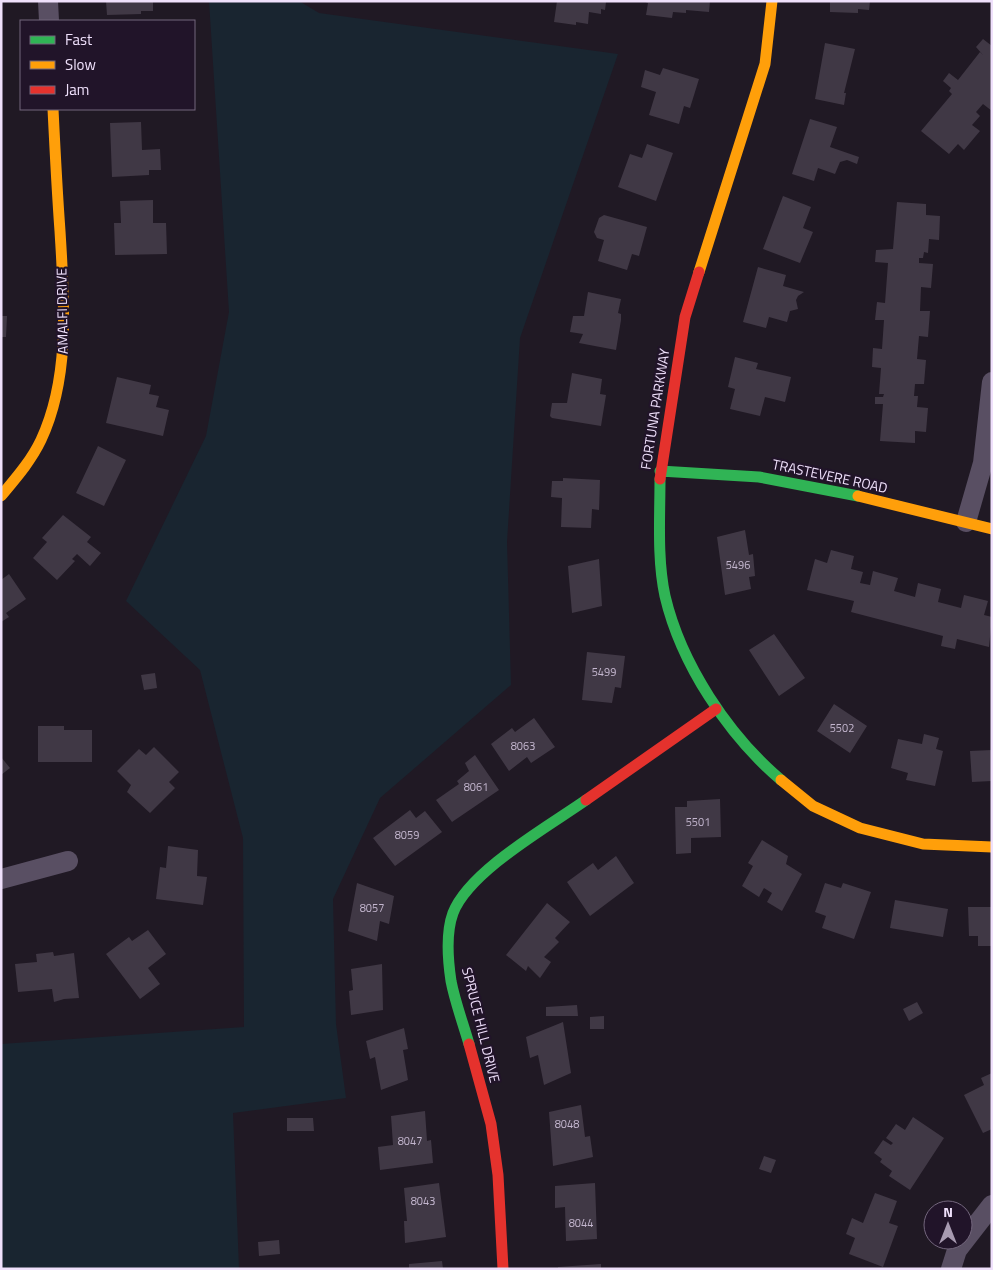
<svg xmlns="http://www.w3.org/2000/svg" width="993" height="1270" font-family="'Titillium Web',sans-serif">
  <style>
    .green { fill: #192530 }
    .building { fill: #403845 }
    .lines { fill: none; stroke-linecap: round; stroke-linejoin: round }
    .street { stroke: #594f63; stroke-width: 20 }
    .fast { stroke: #30b455; stroke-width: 11 }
    .slow { stroke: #ff9f0a; stroke-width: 11 }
    .jam { stroke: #e5322d; stroke-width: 11 }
    .labels { text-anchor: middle; stroke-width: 4.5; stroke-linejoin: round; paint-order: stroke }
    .number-label { font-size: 11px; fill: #c3b6ce }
    .street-label { font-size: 14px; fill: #efe0fb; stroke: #211429 }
  </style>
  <rect width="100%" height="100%" fill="#201924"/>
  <path class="green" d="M209,1H299L319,13L618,54L520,338L507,542L511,685L380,798L333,899L336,1024L346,1098L233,1113L239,1269H1V1044L244,1027L243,838L200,670L126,601L206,436L229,312Z"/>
  <path class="building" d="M106,1H153V11H141V14L107,15Z
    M557,1H602L606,2L605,10L601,9V14L589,12L588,24L576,22V25L554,22Z
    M643,1H710L709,12L686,10V13L673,12L672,18L646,15L648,3Z
    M830,1H870L869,10L858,9V13L830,12Z
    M983,39L992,46V111L983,104L976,112L980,116L972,125L980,131L964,150L958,144L949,154L921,131L952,94L949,91L951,88L943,81L949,73L958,80L980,52L983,55L976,47Z
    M825,43L855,49L844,93H846L844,105L815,99Z
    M663,68L699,79L690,108L684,106L679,124L649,115L656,92L641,87L645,70L660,75Z
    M810,119L837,127L830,147L859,157L857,164L847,160L840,162L835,174L818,168L814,181L792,174Z
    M141,122L142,150L160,149L161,170H149V175L112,177L110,123Z
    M647,144L673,153L656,201L618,187L630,154L642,158Z
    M783,196L811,207L803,228L813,232L800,263L763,249Z
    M153,200V223H166L167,254L115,255L114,223H121L120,201Z
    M897,202L926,204V215L940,216L939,240L929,239L928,253L924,252L923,258H919V263L933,264L931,288L921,287L920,311H930L928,337L919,336L917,359L926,360L924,384H915L914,396H918L917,407L928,408L926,432L915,431V443L880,441L883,404H875V397H883L884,394H879L881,368L872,367L873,348L882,349L884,320H875L877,302L885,303L888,263L875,262L876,250L893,249Z
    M604,215L647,227L639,256L632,254L627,270L598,261L604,240L597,238L594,232L599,218Z
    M758,267L786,275L783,286L804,292L798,296L796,300L798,309L790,311L787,322L769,317L766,328L743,322Z
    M588,292L621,299L618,313L621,314V320L616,350L579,343L583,334L570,332L573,316H584Z
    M1,316H7L6,337H1Z
    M735,357L758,363L756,369L791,377L785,402L765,397L760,416L730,409L735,389L728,387Z
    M572,373L602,379L600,394L606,395L601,426L552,418L550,416L552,403H567Z
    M117,377L151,385L149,394L159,396L156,407L169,410L163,436L106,423Z
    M98,446L126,460L104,506L76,493Z
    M563,478L600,480L599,510L592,509L591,528L561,527L562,498L551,497L552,481H563Z
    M63,515L91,537L87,542L101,553L90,566L77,554L72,559L75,561L57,580L33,558L47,542L42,538Z
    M745,530L749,555L753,554L755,576L749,577L751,589L725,595L717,537Z
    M831,550L854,556L851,569L863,572L860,583L870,585L873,571L898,578L894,591L915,597L918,583L941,589L938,602L961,608L964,595L988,601L984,615L992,617L989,647L957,639L955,649L941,646L943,636L851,612L854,601L807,590L815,559L827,563Z
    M599,559L602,606L572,613L568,566Z
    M9,574L26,599L6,613L9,617L1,622V580Z
    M774,634L805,678L779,696L749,650Z
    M587,652L625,656L621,688L615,687L612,703L582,700Z
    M155,673L157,688L144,690L141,675Z
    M834,704L867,726L850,753L817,731Z
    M534,718L555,747L531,763L527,757L509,771L491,744L512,728L515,732Z
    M38,726H64V730H92V762H38Z
    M924,734L939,738L936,749L943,751L935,786L906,780L908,773L891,768L898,739L922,744Z
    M154,747L179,772L169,782L175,788L150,813L127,792L131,785L117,771L139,749L146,755Z
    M992,750V781L972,782L970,751Z
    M475,755L499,790L452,822L436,800L459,784L457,781L469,771L465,763Z
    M1,757L10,768L1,775Z
    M720,799L721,837L691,838V853L676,854L675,807H687V801Z
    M410,810L416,818L425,811L442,832L395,866L373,838Z
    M762,840L788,856L786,864L802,874L782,911L767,902L772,893L764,888L759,897L742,886L753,866L748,863Z
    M168,846L198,850L197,876L207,877L203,905L156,899L160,867L166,868Z
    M616,856L634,883L590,916L567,882L593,863L598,870Z
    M357,883L394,896L389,924L380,921L377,941L348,931Z
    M825,883L841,888L843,883L871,892L854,939L822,928L826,916L815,912Z
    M895,900L948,909L943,937L890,928Z
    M547,903L570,922L555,938L559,942L544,957L551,962L540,978L528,966L526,971L506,955Z
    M968,907H992V946H978V936H969Z
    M148,930L166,954L148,968L160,984L140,999L106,954L129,937L132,941Z
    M53,952L54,956L74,953L79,998L64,999L54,1002L52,989L18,992L15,964L37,962L36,954Z
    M382,964L383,1010L351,1015L349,991L353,990L351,969Z
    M917,1002L923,1013L909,1021L903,1009Z
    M577,1005L578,1016H546V1007Z
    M604,1016V1029H590V1017Z
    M563,1022L571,1073L544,1085L538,1055L530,1058L526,1037Z
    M404,1028L408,1049L403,1050L408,1080L381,1090L375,1057L370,1059L366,1041Z
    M992,1073V1129L983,1133L964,1095L984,1085L981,1078Z
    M581,1105L585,1137L590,1136L593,1157L553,1166L549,1112Z
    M425,1111L427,1141L431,1140L433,1163L380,1170L378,1147L393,1145L391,1116Z
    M913,1117L944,1138L910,1190L889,1176L892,1171L880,1162L882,1159L874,1153L883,1140L891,1145L893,1143L886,1138L896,1124L905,1130Z
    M287,1118H313L314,1131H287Z
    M764,1156L776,1160L771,1173L759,1169Z
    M439,1183L446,1237L405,1243L404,1221H407L404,1188Z
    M595,1183L597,1239L566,1241L565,1207L555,1208V1186Z
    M875,1193L897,1201L889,1223L898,1226L883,1267L849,1254L855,1238L846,1234L852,1218L863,1223Z
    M279,1240L280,1254L259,1256L258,1242Z
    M442,1261L443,1269H409V1264Z
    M601,1264V1269H558V1267Z"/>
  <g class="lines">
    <path class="street" d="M48,1L49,21
      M966,522L983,463L992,382
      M1,879L68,861
      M951,1269L957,1250L992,1205"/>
    <path class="fast" d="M660,471L759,477L858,496
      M660,479C660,517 657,559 665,596C681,664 728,735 781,780
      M469,1044C463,1023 455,1002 451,981C448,961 446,932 453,913C469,871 549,826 586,800"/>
    <path class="slow" d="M699,272L765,64L772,1
      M1,496C16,478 31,461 41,440C71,376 64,299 60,231C57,190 55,150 53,109
      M858,496L992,529
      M781,780L813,806L860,828L923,844L992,847"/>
    <path class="jam" d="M660,479L685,317L699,272
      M586,800L716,709
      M469,1044L491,1124L498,1175L503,1269"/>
  </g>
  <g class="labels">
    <g class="number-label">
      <text x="738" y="569">5496</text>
      <text x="604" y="676">5499</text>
      <text x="842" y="732">5502</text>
      <text x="523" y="750">8063</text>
      <text x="476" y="791">8061</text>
      <text x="698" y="826">5501</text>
      <text x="407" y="839">8059</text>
      <text x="372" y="912">8057</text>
      <text x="567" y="1128">8048</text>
      <text x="410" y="1145">8047</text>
      <text x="423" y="1205">8043</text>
      <text x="581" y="1227">8044</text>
    </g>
    <g class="street-label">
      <text transform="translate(62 311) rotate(-91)" y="5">AMALFI DRIVE</text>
      <text transform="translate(655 409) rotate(-81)" y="5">FORTUNA PARKWAY</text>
      <text transform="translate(830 476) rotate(12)" y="5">TRASTEVERE ROAD</text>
      <text transform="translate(481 1025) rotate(76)" y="5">SPRUCE HILL DRIVE</text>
    </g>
  </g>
  <rect width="993" height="1270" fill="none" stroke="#efe0fb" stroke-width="5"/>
  <rect x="20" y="20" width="175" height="90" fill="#211429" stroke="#73667d"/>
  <rect x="30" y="36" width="25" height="8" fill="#30b455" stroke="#73667d"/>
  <text x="65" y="45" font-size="15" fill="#efe0fb">Fast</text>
  <rect x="30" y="61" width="25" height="8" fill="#ff9f0a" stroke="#73667d"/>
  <text x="65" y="70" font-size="15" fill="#efe0fb">Slow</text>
  <rect x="30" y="86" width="25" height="8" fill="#e5322d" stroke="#73667d"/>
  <text x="65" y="95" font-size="15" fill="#efe0fb">Jam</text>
  <g transform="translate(948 1225)"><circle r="24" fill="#211429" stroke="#73667d"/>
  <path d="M0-4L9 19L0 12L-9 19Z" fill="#a79ab0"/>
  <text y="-8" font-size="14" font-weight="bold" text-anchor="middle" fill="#efe0fb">N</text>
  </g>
</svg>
